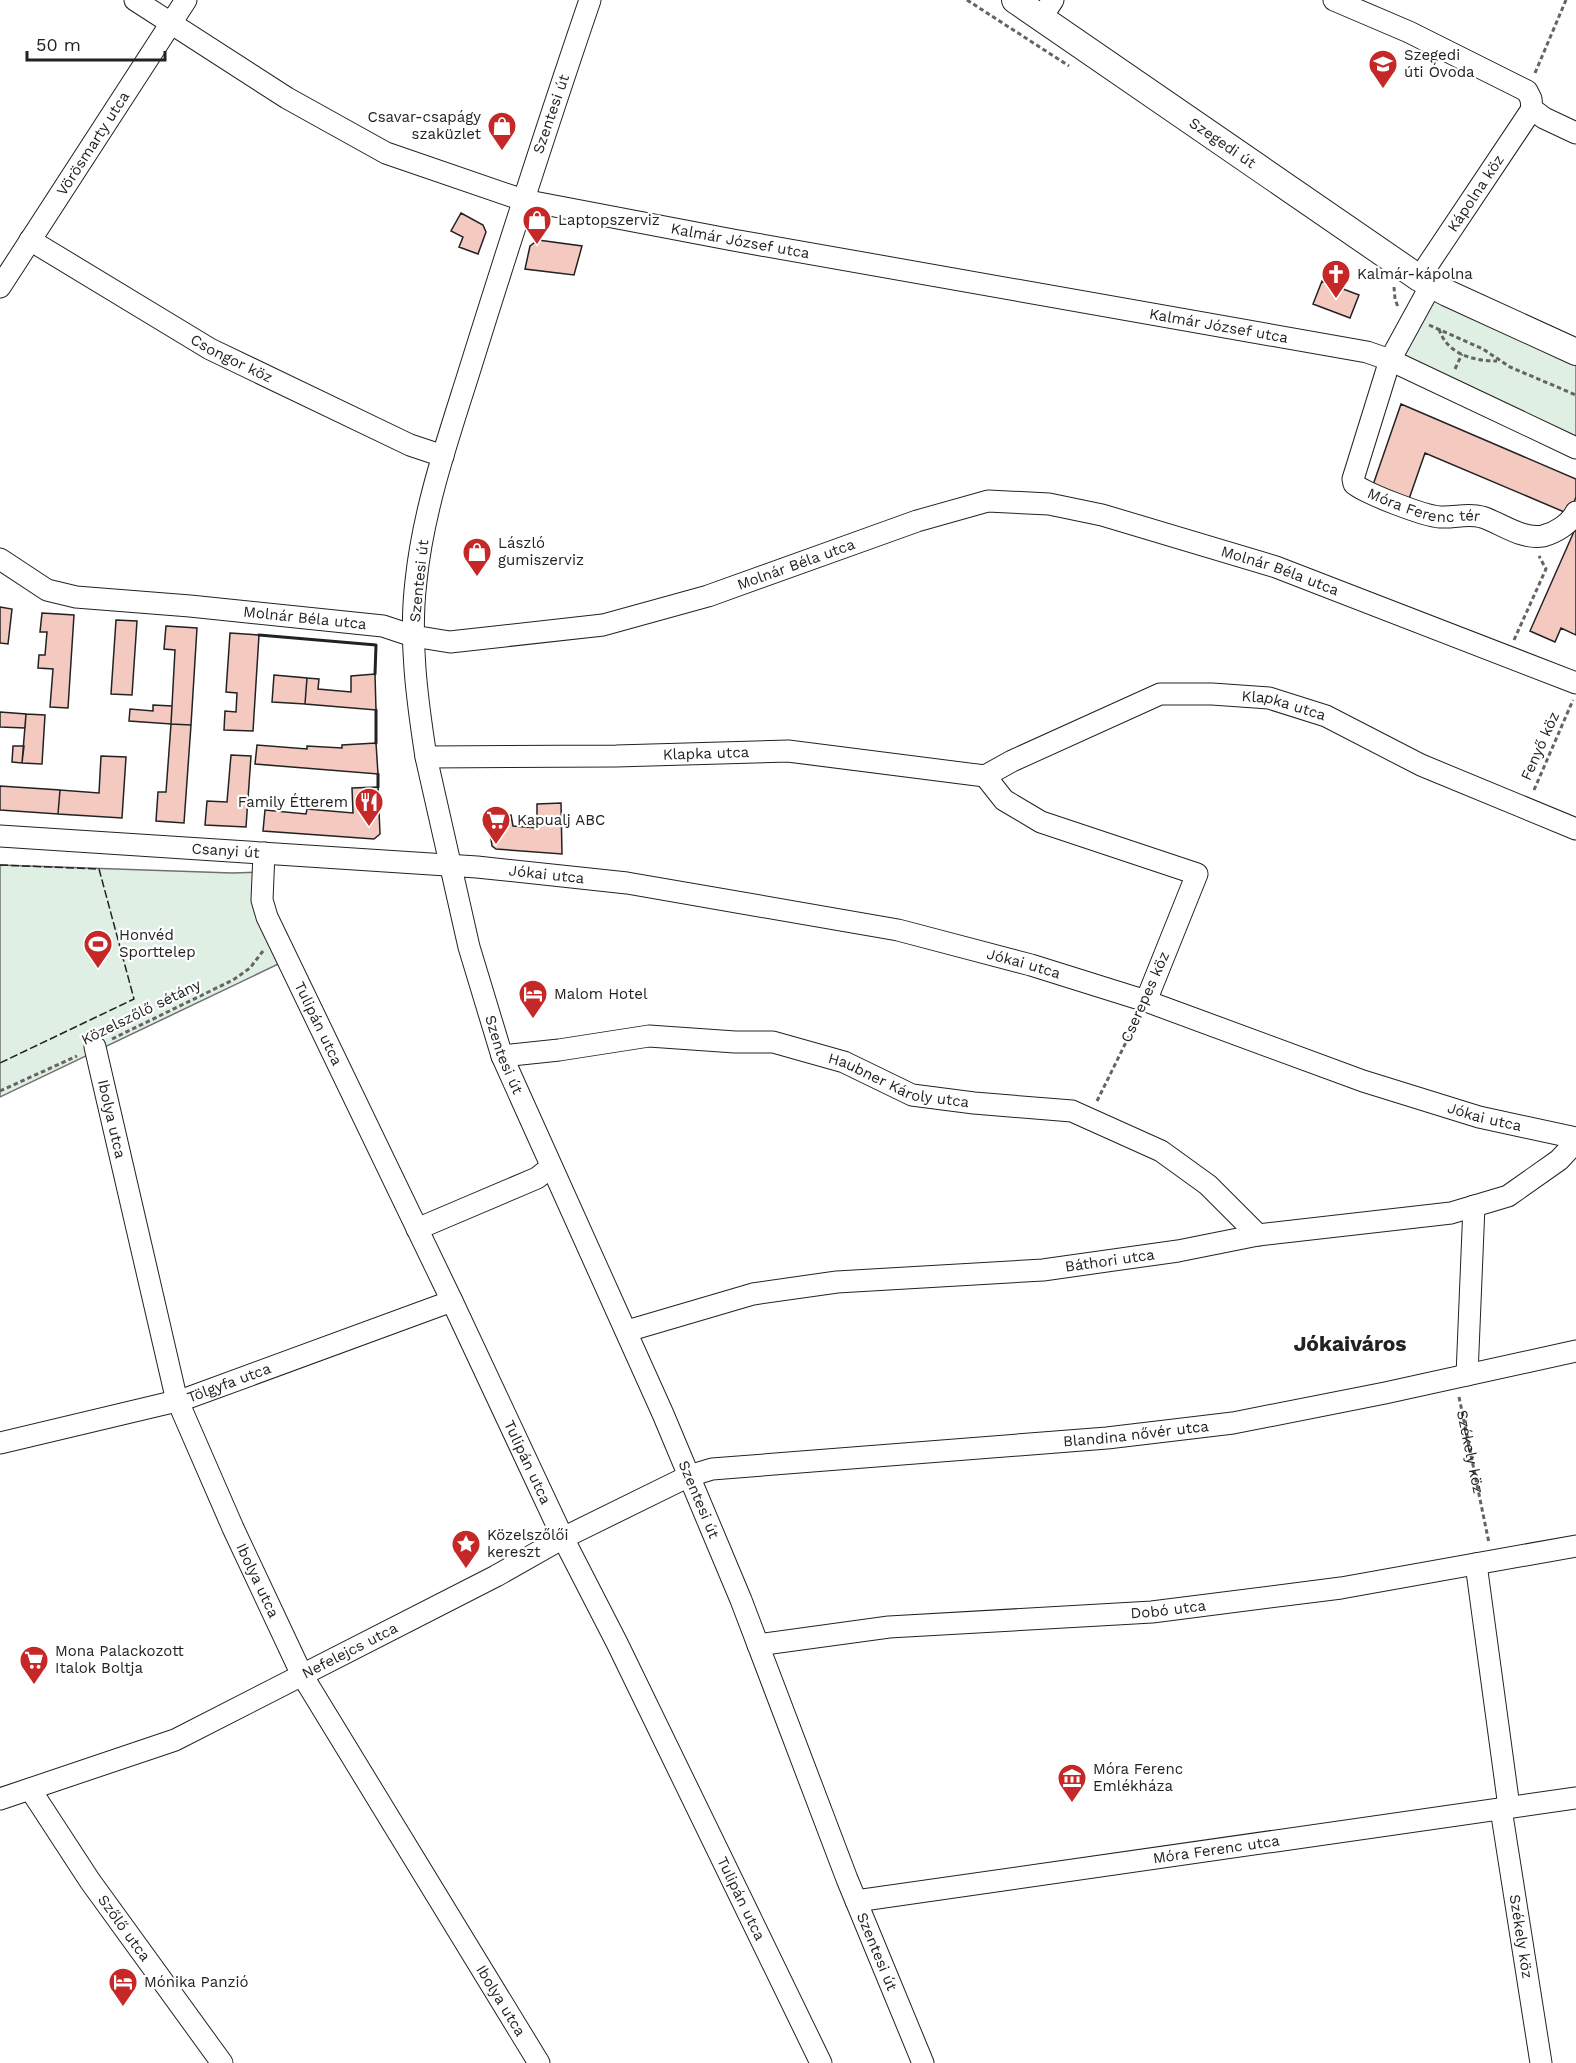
<svg xmlns="http://www.w3.org/2000/svg" width="1576" height="2063" font-family="'Work Sans',sans-serif">
  <style>
    .green { fill: #e0efe3; stroke: #6f6f6f; stroke-width: 1.5 }
    .building { fill: #f3c9c0; stroke: #222; stroke-width: 1.5 }
    .lines { fill: none; stroke-linecap: round; stroke-linejoin: round }
    .minor-casing { stroke: #222; stroke-width: 23 }
    .major-casing { stroke: #222; stroke-width: 28 }
    .path { stroke: #646464; stroke-width: 3; stroke-dasharray: 4.5 3; stroke-linecap: butt }
    .minor { stroke: #fff; stroke-width: 21 }
    .major { stroke: #fff; stroke-width: 26 }
    .fence { stroke: #222; stroke-width: 1.5; stroke-dasharray: 8 3; stroke-linecap: butt }
    .wall { stroke: #222; stroke-width: 3 }
    .labels { text-anchor: middle; stroke-width: 4.5; stroke-linejoin: round; paint-order: stroke }
    .poi-label { font-size: 15px; fill: #222; stroke: #fff; text-anchor: start }
    .street-label { font-size: 15px; fill: #222; stroke: #fff }
    .district-label { font-size: 21px; font-weight: bold; fill: #222; stroke: #fff }
  </style>
  <rect width="100%" height="100%" fill="#fff"/>
  <path class="green" d="M1432,286L1576,353V447L1391,359Z
    M0,865L232,873L269,872L267,901L291,958L0,1097Z"/>
  <path class="building" d="M461,213L483,225L486,232L478,254L459,247L463,237L451,231Z
    M538,240L582,246L574,275L525,269L530,246Z
    M1322,281L1359,295L1350,318L1313,304Z
    M1401,404L1576,479V497L1569,514L1425,453L1409,499L1373,485Z
    M1576,527V635L1561,628L1555,642L1530,631Z
    M0,607L12,609L8,644L0,643Z
    M42,613L74,615L68,708L50,707L53,669L38,668L39,655H45L47,632H40Z
    M116,620L137,621L132,695L111,694Z
    M166,626L197,628L191,725L171,724L175,650L164,649Z
    M230,633L259,635L253,731L224,730L225,711L236,712L237,693L226,692Z
    M375,674L376,710L305,704L307,678L319,679L318,689L351,692V676Z
    M274,675L307,678L305,704L272,702Z
    M153,705L172,706L171,724L129,721L130,709L153,711Z
    M0,712L26,714L25,728L0,727Z
    M26,714L45,715L42,764L22,763Z
    M171,724L191,725L184,823L156,821L158,792H166Z
    M376,743L378,774L255,764L257,745L307,749V746L342,748V745Z
    M13,746H24L22,763L12,762Z
    M231,755L251,756L246,827L205,825L207,801L227,802Z
    M101,756L126,757L122,818L58,814L60,790L99,793Z
    M0,786L60,790L58,814L0,810Z
    M378,787L380,834L374,839L263,831L265,810L306,814L307,809L353,813L352,788Z
    M561,803L562,854L496,849L492,846L488,818L511,815L513,826L537,828V804Z"/>
  <g class="lines">
    <g class="minor-casing">
      <g id="minor">
        <path id="s2" d="M135,0L287,98L386,153L523,200L733,240L1367,352L1390,360L1576,448"/>
        <path id="s3" d="M590,0C550,117 512,235 475,353C452,428 424,503 416,581C409,639 417,699 426,757L469,947L502,1056L663,1414L741,1600L847,1879L923,2063"/>
        <path d="M1334,0L1409,32L1527,91L1531,99L1532,109L1544,118L1576,133"/>
        <path d="M1041,18L1053,0"/>
        <path id="s4" d="M30,240L210,349L410,445L443,456"/>
        <path id="s5" d="M1419,278L1532,109"/>
        <path id="s6" d="M1431,285L1390,360L1353,479L1354,484C1367,494 1424,516 1440,517C1455,518 1467,513 1482,517C1501,523 1522,540 1543,536C1555,533 1570,524 1576,512"/>
        <path id="s7" d="M0,287L186,0"/>
        <path id="s8" d="M0,559L47,590L76,597L190,606L383,626L413,636L450,642L603,625L708,596L917,521L988,501L1049,504L1102,515L1276,567L1576,683"/>
        <path id="s9" d="M426,757L616,756L788,751L985,776L1012,761L1160,694H1212L1269,698L1326,716L1421,765L1576,829"/>
        <path d="M985,776L1004,800L1041,822L1197,874L1146,1001"/>
        <path id="s10" d="M0,836L477,867L627,883L898,930L1031,965L1146,1001L1363,1081L1479,1117L1576,1138"/>
        <path id="s11" d="M264,853L262,900L267,917L452,1301L563,1538L617,1643L821,2063"/>
        <path id="s12" d="M95,1047L176,1397L233,1528L302,1675L539,2063"/>
        <path id="s13" d="M502,1056L559,1050L649,1036L735,1042H773L844,1062L912,1095L974,1103L1072,1111L1161,1151L1208,1185L1258,1235"/>
        <path d="M417,1229L537,1178L551,1167"/>
        <path id="s14" d="M627,1331L753,1294L837,1282L1043,1270L1178,1251L1258,1235L1451,1213L1508,1196L1559,1160L1576,1142"/>
        <path d="M1467,1375L1474,1206"/>
        <path id="s15" d="M0,1443L185,1399L452,1301"/>
        <path d="M1476,1564L1509,1807"/>
        <path id="s16" d="M758,1645L889,1627L1152,1612L1341,1588L1576,1546"/>
        <path id="s17" d="M30,1789L90,1881L222,2063"/>
        <path id="s18" d="M0,1799L175,1740L496,1576L563,1538L689,1476L712,1469L1107,1438L1233,1423L1385,1393L1576,1351"/>
        <path id="s19" d="M1501,1809L1541,2063"/>
        <path id="s20" d="M856,1901L1576,1798"/>
      </g>
    </g>
    <g class="major-casing">
      <g id="major">
        <path id="s21" d="M1015,0L1419,278L1447,293L1576,352"/>
      </g>
    </g>
    <g class="path">
      <path d="M967,0L1069,66"/>
      <path d="M1535,73L1566,0"/>
      <path d="M1394,287L1395,299L1398,307"/>
      <path d="M1429,325L1483,349L1510,367L1576,395"/>
      <path d="M1439,329C1447,354 1473,361 1497,361"/>
      <path d="M1455,369L1462,354"/>
      <path d="M1514,640L1546,569L1539,556"/>
      <path d="M1534,790L1573,700"/>
      <path d="M112,1039L233,980L250,968L263,951"/>
      <path d="M0,1091L77,1056"/>
      <path d="M1097,1101L1138,1018"/>
      <path id="s1" d="M1459,1397L1489,1543"/>
    </g>
    <use href="#minor" class="minor"/>
    <use href="#major" class="major"/>
    <path class="fence" d="M0,865L99,869L134,999L0,1063"/>
    <path class="wall" d="M259,635L376,645L375,674
      M376,743V710
      M378,774V787"/>
  </g>
  <defs>
    <g id="school-pin" transform="scale(1.5)"><path d="M0 17L-7.5 6A9.5 9.5 0 1 1 7.5 6Z" fill="#c62828" stroke="#fff"/><path d="M0-5L7-2L0 1L-7-2ZM-4 1L0 2.5L4 1V4Q0 6-4 4Z" fill="#fff"/></g>
    <g id="shop-pin" transform="scale(1.5)"><path d="M0 17L-7.5 6A9.5 9.5 0 1 1 7.5 6Z" fill="#c62828" stroke="#fff"/><path d="M-5-2.5h2.3a2.7 3.5 0 0 1 5.4 0H5L5.5 6h-11ZM-1.5-2.5h3a1.5 2.3 0 0 0-3 0Z" fill="#fff"/></g>
    <g id="church-pin" transform="scale(1.5)"><path d="M0 17L-7.5 6A9.5 9.5 0 1 1 7.5 6Z" fill="#c62828" stroke="#fff"/><path d="M-1.2-6h2.4v3.5h3.3v2.4h-3.3V6h-2.4V-.1h-3.3v-2.4h3.3Z" fill="#fff"/></g>
    <g id="restaurant-pin" transform="scale(1.5)"><path d="M0 17L-7.5 6A9.5 9.5 0 1 1 7.5 6Z" fill="#c62828" stroke="#fff"/><path d="M-5-6h1v4h1v-4h1v4h1v-4h1v5L-1.5 .5V6h-2V.5L-5-1ZM5-6V6H3V1.5H1.5Q1.5-4 5-6Z" fill="#fff"/></g>
    <g id="supermarket-pin" transform="scale(1.5)"><path d="M0 17L-7.5 6A9.5 9.5 0 1 1 7.5 6Z" fill="#c62828" stroke="#fff"/><path d="M-6-5.5h2.5l.6 2H6L4.5 2H-2.5L-4.4-4H-6ZM-1.5 3.2a1.3 1.3 0 1 0 .1 0ZM3 3.2a1.3 1.3 0 1 0 .1 0Z" fill="#fff"/></g>
    <g id="stadium-pin" transform="scale(1.5)"><path d="M0 17L-7.5 6A9.5 9.5 0 1 1 7.5 6Z" fill="#c62828" stroke="#fff"/><path d="M0-5a6.5 5 0 1 0 0 10a6.5 5 0 1 0 0-10ZM-3.5-1.8h7v3.6h-7Z" fill="#fff"/></g>
    <g id="hotel-pin" transform="scale(1.5)"><path d="M0 17L-7.5 6A9.5 9.5 0 1 1 7.5 6Z" fill="#c62828" stroke="#fff"/><path d="M-6-4.5h1.5V1H6V5H4.5V3h-9V5H-6ZM-4 0a1.8 1.8 0 1 1 3.6 0ZM.5 0V-2.5h3Q6-2.5 6 0Z" fill="#fff"/></g>
    <g id="sight-pin" transform="scale(1.5)"><path d="M0 17L-7.5 6A9.5 9.5 0 1 1 7.5 6Z" fill="#c62828" stroke="#fff"/><path d="M0-6L1.8-2.2L6-1.7L2.9 1.2L3.7 5.4L0 3.3L-3.7 5.4L-2.9 1.2L-6-1.7L-1.8-2.2Z" fill="#fff"/></g>
    <g id="museum-pin" transform="scale(1.5)"><path d="M0 17L-7.5 6A9.5 9.5 0 1 1 7.5 6Z" fill="#c62828" stroke="#fff"/><path d="M0-6L6-3V-2H-6V-3ZM-5-1h2V3h-2ZM-1-1h2V3h-2ZM3-1h2V3H3ZM-6 4H6V6H-6Z" fill="#fff"/></g>
  </defs>
  <g fill-rule="evenodd">
    <use href="#school-pin" x="1383" y="64"/>
    <use href="#shop-pin" x="502" y="126"/>
    <use href="#shop-pin" x="537" y="220"/>
    <use href="#church-pin" x="1336" y="274"/>
    <use href="#shop-pin" x="477" y="552"/>
    <use href="#restaurant-pin" x="369" y="802"/>
    <use href="#supermarket-pin" x="496" y="820"/>
    <use href="#stadium-pin" x="98" y="944"/>
    <use href="#hotel-pin" x="533" y="994"/>
    <use href="#sight-pin" x="466" y="1544"/>
    <use href="#supermarket-pin" x="34" y="1660"/>
    <use href="#museum-pin" x="1072" y="1778"/>
    <use href="#hotel-pin" x="123" y="1982"/>
  </g>
  <g class="labels">
    <g class="poi-label">
      <text x="1404" y="60">Szegedi<tspan x="1404" dy="17">úti Óvoda</tspan></text>
      <text x="481" y="122" text-anchor="end">Csavar-csapágy<tspan x="481" dy="17">szaküzlet</tspan></text>
      <text x="558" y="225">Laptopszerviz</text>
      <text x="1357" y="279">Kalmár-kápolna</text>
      <text x="498" y="548">László<tspan x="498" dy="17">gumiszerviz</tspan></text>
      <text x="348" y="807" text-anchor="end">Family Étterem</text>
      <text x="517" y="825">Kapualj ABC</text>
      <text x="119" y="940">Honvéd<tspan x="119" dy="17">Sporttelep</tspan></text>
      <text x="554" y="999">Malom Hotel</text>
      <text x="487" y="1540">Közelszőlői<tspan x="487" dy="17">kereszt</tspan></text>
      <text x="55" y="1656">Mona Palackozott<tspan x="55" dy="17">Italok Boltja</tspan></text>
      <text x="1093" y="1774">Móra Ferenc<tspan x="1093" dy="17">Emlékháza</tspan></text>
      <text x="144" y="1987">Mónika Panzió</text>
    </g>
    <g class="street-label">
      <text transform="translate(551 114) rotate(-71)" y="5">Szentesi út</text>
      <text dy="5" stroke="none"><textPath href="#s7" startOffset="171">Vörösmarty utca</textPath></text>
      <text dy="5" stroke="none"><textPath href="#s21" startOffset="252">Szegedi út</textPath></text>
      <text dy="5" stroke="none"><textPath href="#s5" startOffset="102">Kápolna köz</textPath></text>
      <text dy="5" stroke="none"><textPath href="#s2" startOffset="660">Kalmár József utca</textPath></text>
      <text dy="5" stroke="none"><textPath href="#s2" startOffset="1146">Kalmár József utca</textPath></text>
      <text dy="5" stroke="none"><textPath href="#s4" startOffset="234">Csongor köz</textPath></text>
      <text dy="5" stroke="none"><textPath href="#s6" startOffset="290">Móra Ferenc tér</textPath></text>
      <text dy="5" stroke="none"><textPath href="#s8" startOffset="820">Molnár Béla utca</textPath></text>
      <text dy="5" stroke="none"><textPath href="#s8" startOffset="1324">Molnár Béla utca</textPath></text>
      <text transform="translate(419 581) rotate(-84)" y="5">Szentesi út</text>
      <text dy="5" stroke="none"><textPath href="#s8" startOffset="316">Molnár Béla utca</textPath></text>
      <text dy="5" stroke="none"><textPath href="#s9" startOffset="879">Klapka utca</textPath></text>
      <text transform="translate(1540 746) rotate(-66)" y="5">Fenyő köz</text>
      <text dy="5" stroke="none"><textPath href="#s9" startOffset="280">Klapka utca</textPath></text>
      <text dy="5" stroke="none"><textPath href="#s10" startOffset="226">Csanyi út</textPath></text>
      <text dy="5" stroke="none"><textPath href="#s10" startOffset="548">Jókai utca</textPath></text>
      <text dy="5" stroke="none"><textPath href="#s10" startOffset="1034">Jókai utca</textPath></text>
      <text transform="translate(1145 997) rotate(-66)" y="5">Cserepes köz</text>
      <text transform="translate(141 1012) rotate(-26)" y="5">Közelszőlő sétány</text>
      <text dy="5" stroke="none"><textPath href="#s11" startOffset="183">Tulipán utca</textPath></text>
      <text dy="5" stroke="none"><textPath href="#s3" startOffset="1092">Szentesi út</textPath></text>
      <text dy="5" stroke="none"><textPath href="#s13" startOffset="405">Haubner Károly utca</textPath></text>
      <text dy="5" stroke="none"><textPath href="#s10" startOffset="1520">Jókai utca</textPath></text>
      <text dy="5" stroke="none"><textPath href="#s12" startOffset="74">Ibolya utca</textPath></text>
      <text dy="5" stroke="none"><textPath href="#s14" startOffset="490">Báthori utca</textPath></text>
      <text dy="5" stroke="none"><textPath href="#s15" startOffset="237">Tölgyfa utca</textPath></text>
      <text dy="5" stroke="none"><textPath href="#s18" startOffset="1212">Blandina nővér utca</textPath></text>
      <text dy="5" stroke="none"><textPath href="#s1" startOffset="56">Székely köz</textPath></text>
      <text dy="5" stroke="none"><textPath href="#s11" startOffset="669">Tulipán utca</textPath></text>
      <text dy="5" stroke="none"><textPath href="#s3" startOffset="1578">Szentesi út</textPath></text>
      <text dy="5" stroke="none"><textPath href="#s12" startOffset="560">Ibolya utca</textPath></text>
      <text dy="5" stroke="none"><textPath href="#s16" startOffset="412">Dobó utca</textPath></text>
      <text dy="5" stroke="none"><textPath href="#s18" startOffset="381">Nefelejcs utca</textPath></text>
      <text dy="5" stroke="none"><textPath href="#s20" startOffset="364">Móra Ferenc utca</textPath></text>
      <text dy="5" stroke="none"><textPath href="#s11" startOffset="1155">Tulipán utca</textPath></text>
      <text dy="5" stroke="none"><textPath href="#s17" startOffset="168">Szőlő utca</textPath></text>
      <text dy="5" stroke="none"><textPath href="#s19" startOffset="129">Székely köz</textPath></text>
      <text dy="5" stroke="none"><textPath href="#s3" startOffset="2064">Szentesi út</textPath></text>
      <text dy="5" stroke="none"><textPath href="#s12" startOffset="1046">Ibolya utca</textPath></text>
    </g>
    <g class="district-label">
      <text x="1350" y="1351">Jókaiváros</text>
    </g>
  </g>
  <path d="M27 51v9h138v-9" fill="none" stroke="#222222" stroke-width="3"/>
  <text x="36" y="51" font-size="18" fill="#222222" stroke="#ffffff" stroke-width="4.5" paint-order="stroke">50 m</text>
</svg>
